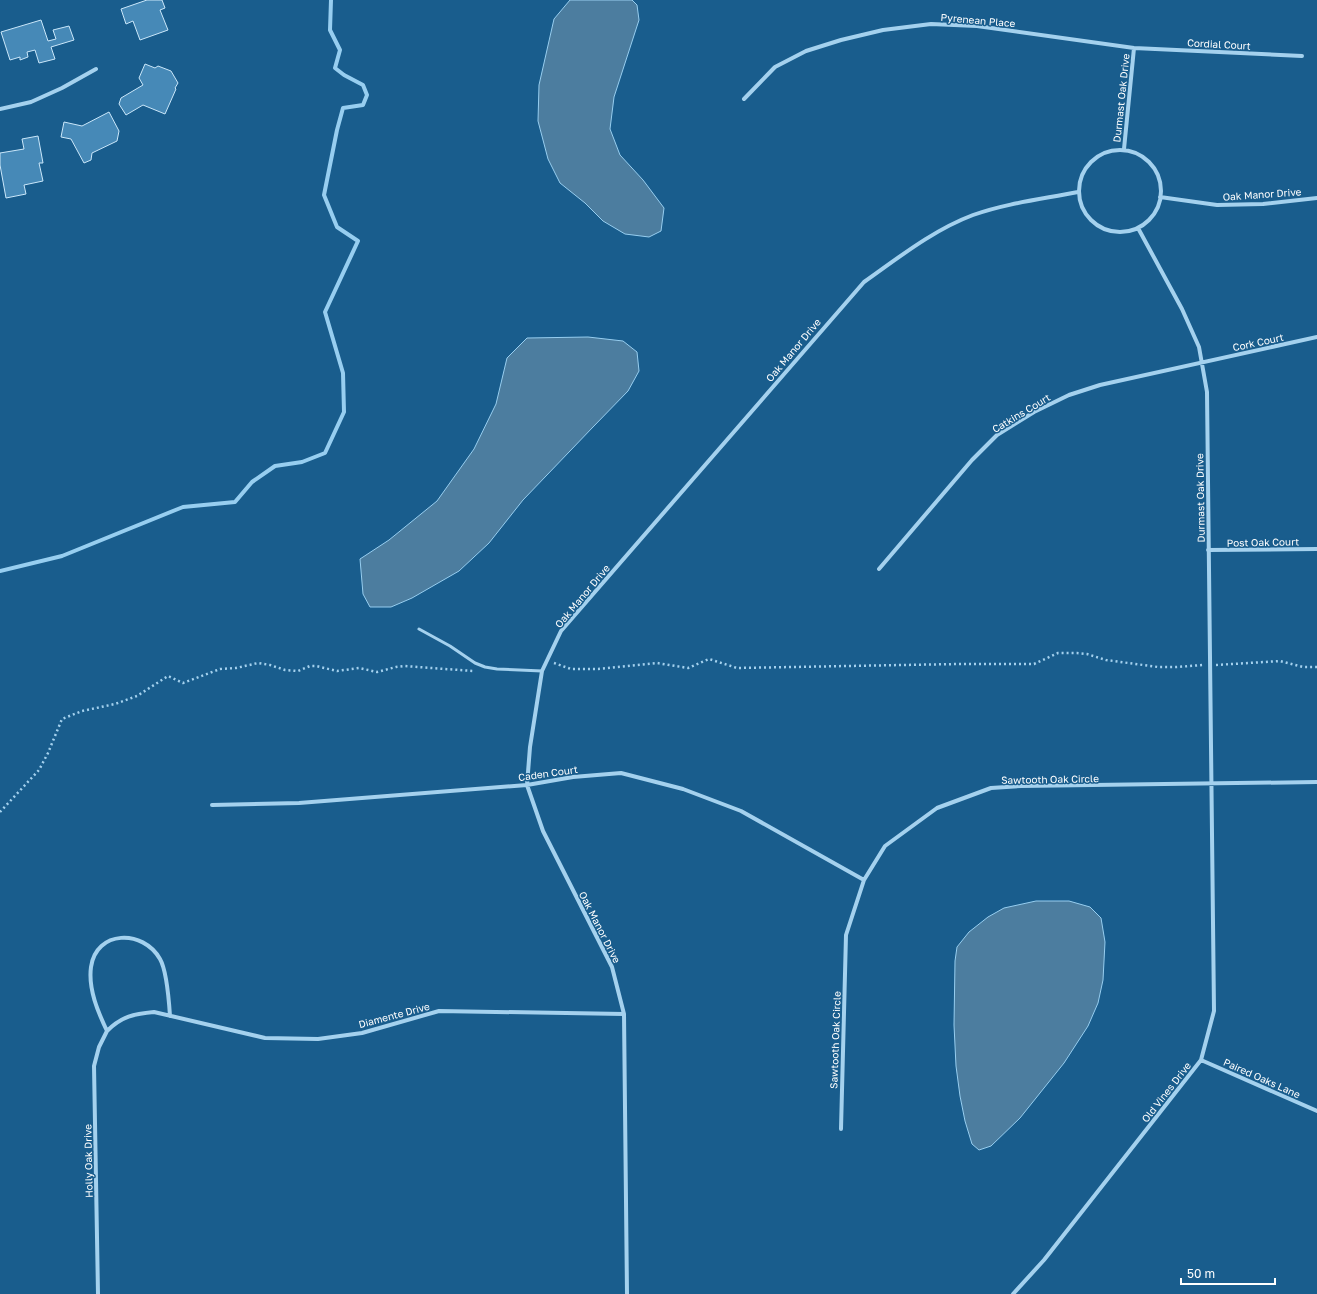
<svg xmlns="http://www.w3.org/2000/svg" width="1317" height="1294" font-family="'Golos Text',sans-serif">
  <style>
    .water { fill: #4c7d9f; stroke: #97cef0 }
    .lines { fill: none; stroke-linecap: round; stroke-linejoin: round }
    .stream { stroke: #97cef0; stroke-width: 4 }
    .building { fill: #4689b7; stroke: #cae7fa }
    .path { stroke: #a4d1ee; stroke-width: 2.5; stroke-dasharray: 2 3; stroke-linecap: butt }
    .lane { stroke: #a4d1ee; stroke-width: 3 }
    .street { stroke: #a4d1ee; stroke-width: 4 }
    .labels { text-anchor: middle; stroke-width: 3; stroke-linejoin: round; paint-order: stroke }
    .street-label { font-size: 10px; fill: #fff; stroke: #195d8d }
  </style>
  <rect width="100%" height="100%" fill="#195d8d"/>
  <path class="water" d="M570,0H632L637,5L639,20L614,97L610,129L620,155L643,180L664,208L661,231L649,237L625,234L603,221L585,203L560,183L548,159L538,121L539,85L554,19Z
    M588,337L623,341L637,352L639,371L628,391L593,427L523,500L489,543L459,571L412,598L391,607H370L363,594L360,559L389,540L437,501L474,449L496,404L507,358L527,338Z
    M1036,901H1069L1090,907L1101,918L1105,942L1103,980L1098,1003L1088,1026L1064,1063L1020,1118L991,1146L979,1150L972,1144L965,1121L960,1096L956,1066L954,1025L955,961L957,947L969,932L988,917L1004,908Z"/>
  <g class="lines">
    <path class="stream" d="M0,571L62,556L183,507L235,502L252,482L275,466L302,462L325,453L344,412L343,373L325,312L358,241L337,227L324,195L337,130L343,108L363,105L367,95L363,85L344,75L335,68L340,50L330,30L331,0"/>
  </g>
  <path class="building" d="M147,0H162L165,8L160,10L168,30L140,40L133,21L126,24L121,9Z
    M41,20L48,41L56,39L53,30L69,26L74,40L51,47L55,59L39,63L35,50L27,52L28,57L20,60V57L10,60L1,32Z
    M145,64L155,68L158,66L171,71L178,83L175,88L176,89L165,114L143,105L126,115L119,104L121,98L143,85L139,78Z
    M109,112L119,131L117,141L92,153L91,160L84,163L71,139L61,137L64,122L82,126Z
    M38,136L43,163H39L43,181L24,185L26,194L6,198L0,165V153L24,149L22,139Z"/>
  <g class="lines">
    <path class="path" d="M554,663L571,669H598L657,663L688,668L709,659L737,668L958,664H1034L1058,653H1077L1087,654L1106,660L1158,667H1177L1203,665
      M1216,665L1280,661L1303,667H1317
      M0,812L39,770L48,753L62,719L82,711L115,704L137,696L168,676L183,683L220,669L236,668L258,663L270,665L285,670L298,671L310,666H316L337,671L359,668L377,672L396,667L404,666L473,671"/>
    <path class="lane" d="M419,629L450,646L475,663L485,667L497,669L542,671"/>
    <path class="street" d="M744,99L775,67L806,51L841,40L883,30L931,24L977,26L1134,48L1302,56
      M0,109L31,102L62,88L96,69
      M1124,149L1134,48
      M1079 191a41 41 0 1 1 82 0a41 41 0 1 1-82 0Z
      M1160,197L1217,205L1263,204L1317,198
      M1208,550L1317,549
      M879,569L972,460L997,435L1034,412L1069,395L1100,385L1317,337
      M212,805L299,803L527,785L573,777L621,773L683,789L741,811L864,880
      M170,1016C169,1001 167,971 160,959C143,929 96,930 91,967C88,989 98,1012 107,1031C122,1016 134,1014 154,1012L265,1038L318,1039L362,1033L439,1011L624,1014
      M1201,1060L1317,1111
      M841,1129L846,935L864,880L885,846L937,808L991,788L1021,786L1317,782
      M98,1294L94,1066L99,1047L107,1031
      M627,1294L624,1014L612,967L543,831L527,785L530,747L542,671L561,631L864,282C898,258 933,230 973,215C1007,203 1043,199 1078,192
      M1013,1294L1044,1260L1201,1060L1214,1011L1207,392L1199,347L1182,309L1138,228"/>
  </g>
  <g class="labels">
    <g class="street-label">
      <text transform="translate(978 20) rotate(5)" y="4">Pyrenean Place</text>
      <text transform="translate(1219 44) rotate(3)" y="4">Cordial Court</text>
      <text transform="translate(1121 98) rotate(-84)" y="4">Durmast Oak Drive</text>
      <text transform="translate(1262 194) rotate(-4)" y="4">Oak Manor Drive</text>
      <text transform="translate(1258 342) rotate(-12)" y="4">Cork Court</text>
      <text transform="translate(793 350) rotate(-50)" y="4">Oak Manor Drive</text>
      <text transform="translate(1021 413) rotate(-31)" y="4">Catkins Court</text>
      <text transform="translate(1200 498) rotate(-91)" y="4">Durmast Oak Drive</text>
      <text transform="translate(1263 542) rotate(-1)" y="4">Post Oak Court</text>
      <text transform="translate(582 596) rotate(-50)" y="4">Oak Manor Drive</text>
      <text transform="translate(548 773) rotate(-8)" y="4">Caden Court</text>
      <text transform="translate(1050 779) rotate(-1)" y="4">Sawtooth Oak Circle</text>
      <text transform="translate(600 927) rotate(63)" y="4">Oak Manor Drive</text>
      <text transform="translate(394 1015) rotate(-15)" y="4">Diamente Drive</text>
      <text transform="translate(835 1040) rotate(-88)" y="4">Sawtooth Oak Circle</text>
      <text transform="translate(1262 1078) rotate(24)" y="4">Paired Oaks Lane</text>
      <text transform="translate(1166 1092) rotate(-52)" y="4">Old Vines Drive</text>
      <text transform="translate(88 1161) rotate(-91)" y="4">Holly Oak Drive</text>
    </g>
  </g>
  <path d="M1181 1278v6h94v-6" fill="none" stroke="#ffffff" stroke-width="2"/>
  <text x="1187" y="1278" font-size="12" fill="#ffffff" stroke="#195d8d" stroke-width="3" paint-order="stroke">50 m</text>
</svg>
